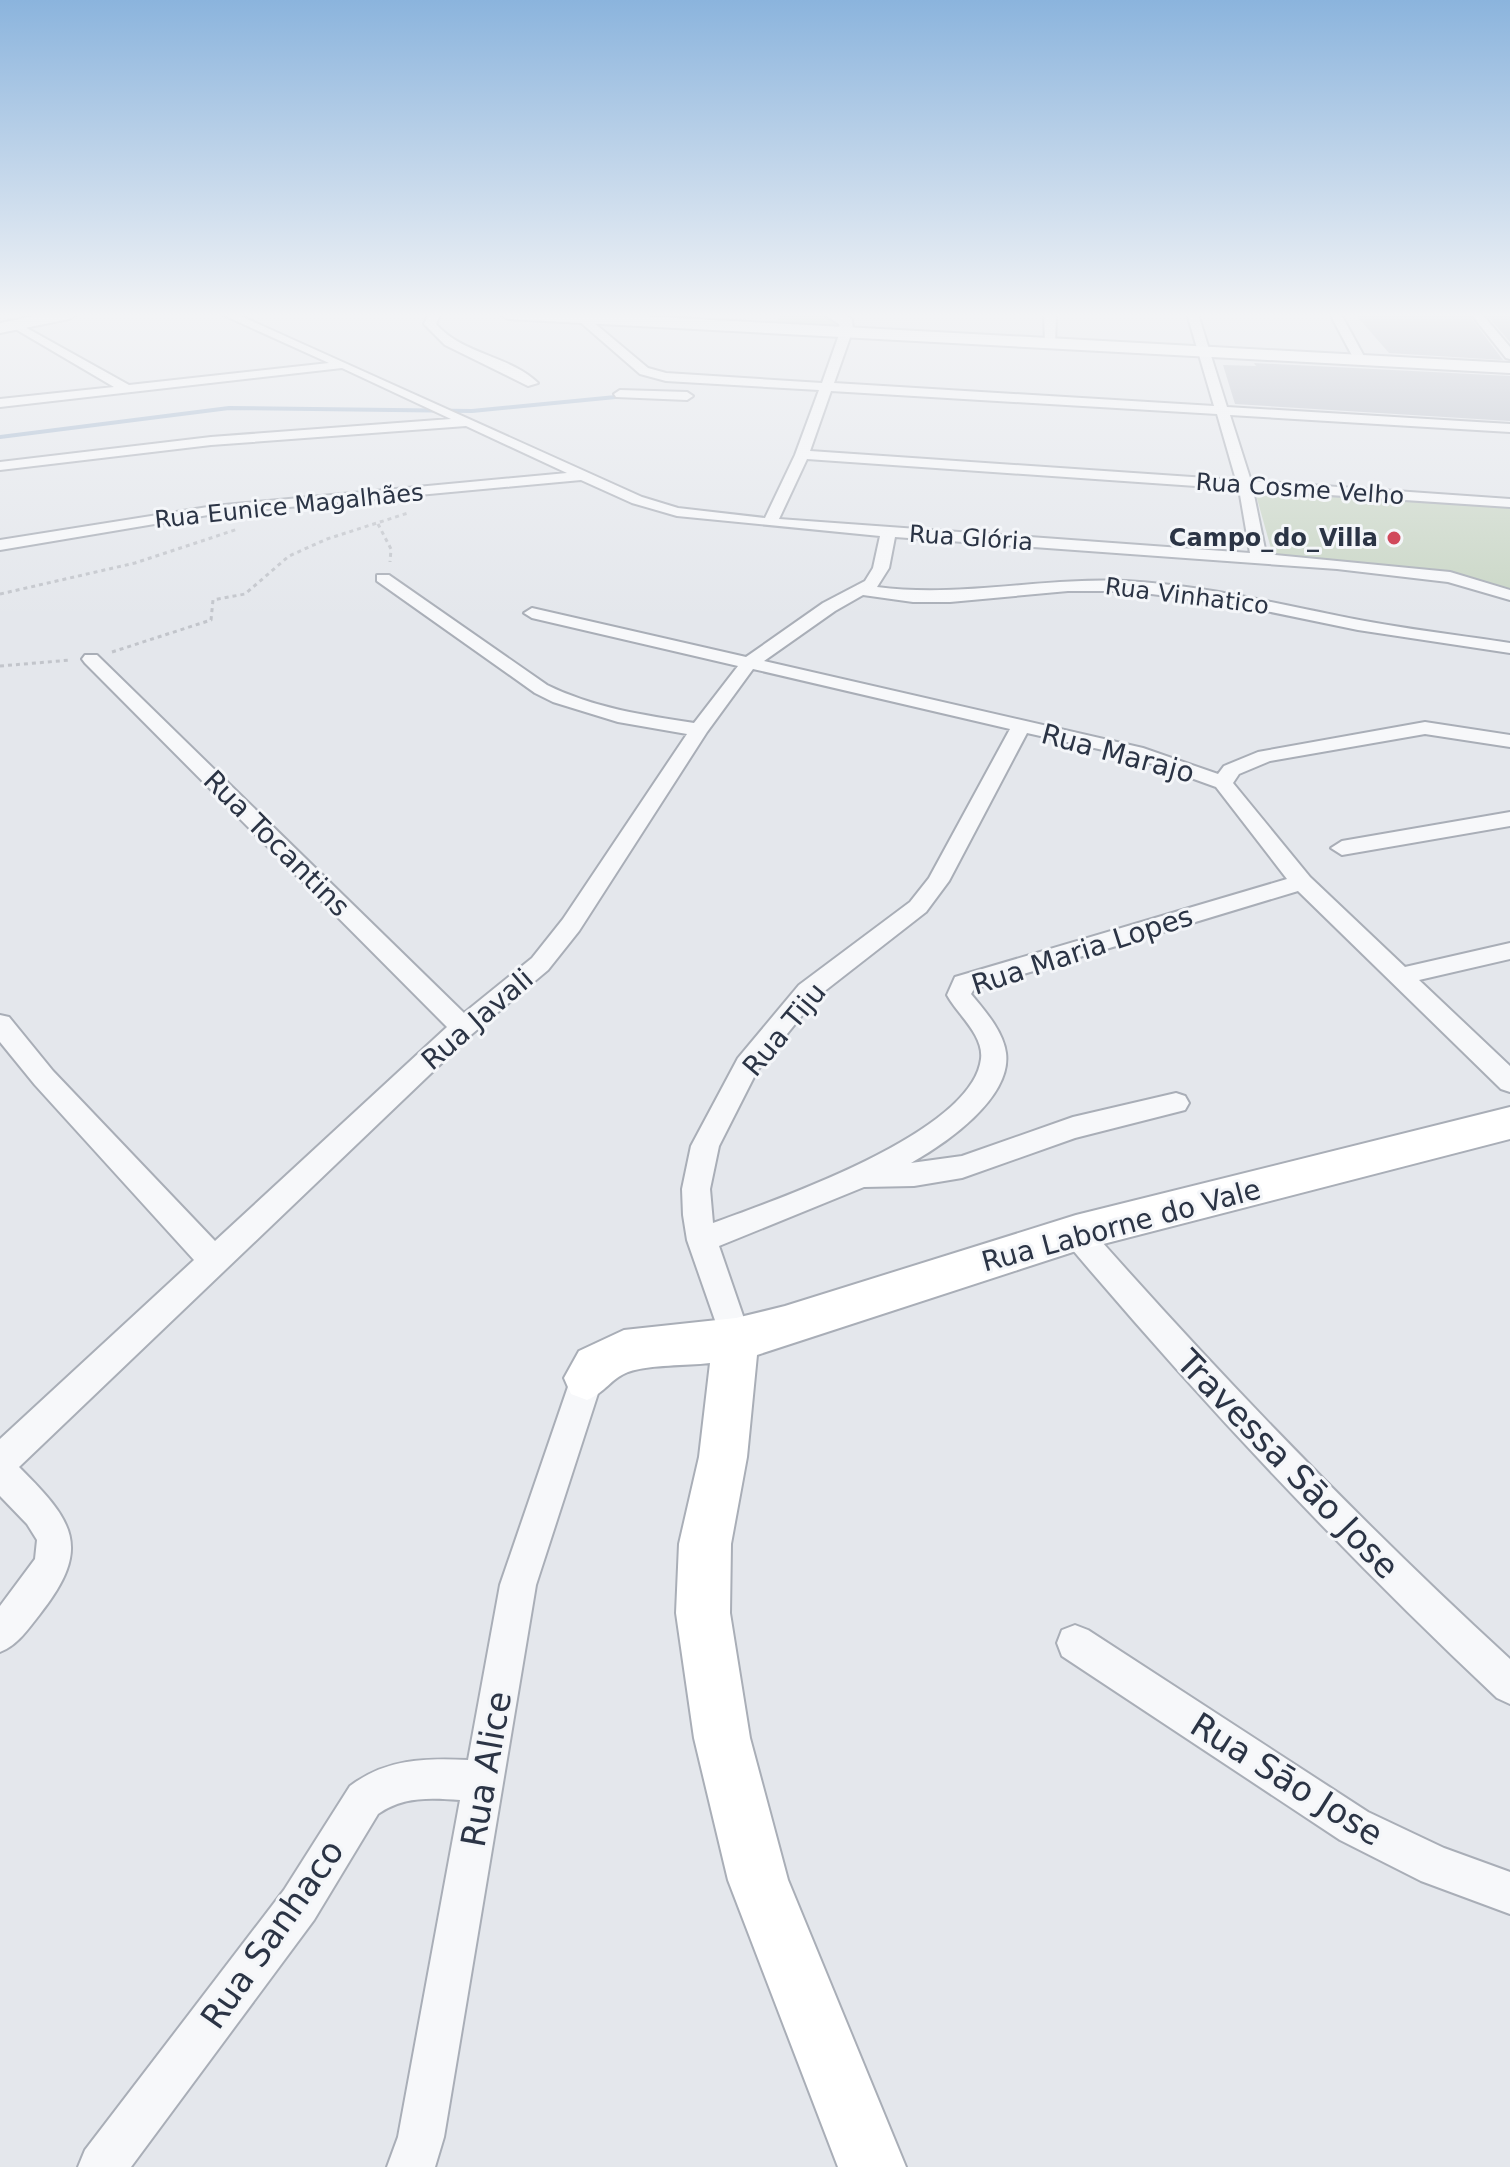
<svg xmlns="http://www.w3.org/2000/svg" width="1510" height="2167" font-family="'DejaVu Sans',sans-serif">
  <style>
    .green { fill: #c9d6c5 }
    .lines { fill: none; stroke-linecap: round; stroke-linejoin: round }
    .stream { stroke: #9fb4cc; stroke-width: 4 }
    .building { fill: #bbc0ca }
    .minor-casing { stroke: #a9aeb7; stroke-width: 4 }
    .tertiary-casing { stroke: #a9aeb7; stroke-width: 4 }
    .secondary-casing { stroke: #a9aeb7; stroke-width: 4 }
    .path { stroke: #c2c5cb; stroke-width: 3; stroke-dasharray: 4 4; stroke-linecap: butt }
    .minor { fill: #f7f8fa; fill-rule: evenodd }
    .tertiary { fill: #f7f8fa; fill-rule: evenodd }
    .secondary { fill: #fff; fill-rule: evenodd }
    .poi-dot { fill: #d1495b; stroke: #f4f6f9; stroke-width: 3 }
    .labels { text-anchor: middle; stroke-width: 6; stroke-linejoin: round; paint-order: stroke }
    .far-street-label { font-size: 24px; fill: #2b3445; stroke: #f4f6f9 }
    .far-poi-label { font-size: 24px; font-weight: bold; fill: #2b3445; stroke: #f4f6f9; text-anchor: end }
    .street-label { font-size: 28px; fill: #2b3445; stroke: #f4f6f9 }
    .near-street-label { font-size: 34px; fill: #2b3445; stroke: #f4f6f9 }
  </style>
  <rect width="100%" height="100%" fill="#e4e7ec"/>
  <path class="green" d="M780,314H828L845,327L776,324Z
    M1265,492L1510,506V596L1422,570L1277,556L1272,552L1256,495Z"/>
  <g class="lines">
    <path class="stream" d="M0,437L229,408L472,411L626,396"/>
  </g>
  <path class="building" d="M1355,314H1468L1503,360L1389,353Z
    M1486,314H1510V342Z
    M1254,363L1510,376V421L1235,404L1223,365L1256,366Z"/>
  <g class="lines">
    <g class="minor-casing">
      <path id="minor" d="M221,314H236L642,497L678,508L765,518L795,455L819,390L666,381L640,374L579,321V317H587L648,368L666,373L822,383L840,332L846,329L852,332L834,383L1214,406L1187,314H1198L1227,407L1510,424V432L1230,415L1251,481L1510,499V507L1253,490L1266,554L1450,572L1510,590V600L1448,582L1337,569L895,537L889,568L877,587C960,598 1042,577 1126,581C1202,585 1278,604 1354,619C1405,629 1458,635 1510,643V653L1358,630L1232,604L1127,591H1068L950,602H913L863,595L835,611L764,661L1143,748L1218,774L1224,766L1258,752L1425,722L1510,735V747L1425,734L1270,761L1239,774L1233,783L1310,877L1405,967L1510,943V959L1419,980L1510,1066V1092L1501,1089L1298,891L974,989L971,994C985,1011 1003,1031 1006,1053C1012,1098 945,1144 911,1163L962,1156L1073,1117L1176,1093L1185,1096L1189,1103L1185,1110L1075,1138L962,1178L914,1186L864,1187L719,1246L751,1339L747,1349L736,1353L725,1349L687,1240L683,1215L682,1189L691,1146L738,1058L799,985L910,902L929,878L1010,729L753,669L707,732L579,931L548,970L472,1034L19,1467C73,1521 93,1547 40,1614C28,1629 18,1645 0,1652V1606L35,1559L37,1540L27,1524L0,1496V1439L194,1260L35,1085L0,1042V1015L9,1017L53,1071L215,1241L447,1027L85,663L82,659L85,655H97L464,1013L532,958L563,919L687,734L618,722L553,702L535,693L377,581V575H389L547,685C594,708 643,715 694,723L738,666L532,618L524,613L532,608L746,657L823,603L865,581L873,568L880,536L677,516L632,503L581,480L214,514L0,550V540L214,506L567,473L466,426L211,445L0,470V462L211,437L451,419L342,368L0,407V399L114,387L12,327V323L16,322L129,385L329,363ZM831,391L1217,414L1236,480L810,451ZM807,459L1239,489L1250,553L779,519ZM1027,733L1130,756L1216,787L1287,879L955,977L947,995C957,1014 984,1035 981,1059C972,1133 776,1200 713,1223L710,1189L719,1146L757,1071L817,997L926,912L949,881Z
        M429,314H440L436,324C463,355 509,355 538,383L528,386L445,345L424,324Z
        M1044,314H1056L1055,346L1045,344Z
        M1330,314H1341L1366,360L1364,363H1356Z
        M1471,314H1482L1510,347V359L1506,358Z
        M620,390L687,392L693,396L687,400L616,397L614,394Z
        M1510,812V826L1342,855L1331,848L1342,841Z
        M1076,1221L1086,1224C1220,1376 1361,1522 1510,1659V1704L1497,1698C1344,1554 1201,1402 1066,1242L1062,1233L1066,1224Z
        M587,1363L598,1367L603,1378L536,1585L444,2137L435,2167H387L398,2137L460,1800C431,1798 403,1796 378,1814L314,1920L131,2167H78L85,2150L284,1890L350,1786C386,1759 424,1758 468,1760L500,1585L571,1378L576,1367Z
        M1075,1625L1088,1630L1368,1812L1444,1848L1510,1872V1914L1421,1881L1340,1840L1062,1656L1057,1643L1062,1630Z"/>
    </g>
    <g class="tertiary-casing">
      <path id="tertiary" d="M824,314H843L852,319L853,332L846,336L841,335L839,324Z"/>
    </g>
    <g class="secondary-casing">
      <path id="secondary" d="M44,314H77L69,319L0,333V323Z
        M500,314H603L1510,363V373L508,319Z
        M1510,1107V1139L1076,1251L757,1355L747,1457L731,1544L730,1613L750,1738L788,1880L906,2167H838L728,1880L694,1738L676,1613L679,1544L699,1457L710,1363C685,1366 652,1364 628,1372C610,1379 606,1392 587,1400L571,1394L564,1378L579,1351L624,1330L736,1318L785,1306L1076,1215Z"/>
    </g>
    <path class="path" d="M378,524L391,549L390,562
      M0,594L135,563L238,529
      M112,652L211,620L213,600L245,594L289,556L327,539L408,513
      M0,666L71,660"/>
    <use href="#minor" class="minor"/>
    <use href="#tertiary" class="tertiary"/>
    <use href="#secondary" class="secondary"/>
  </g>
  <linearGradient id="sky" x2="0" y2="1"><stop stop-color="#8bb4dd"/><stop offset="0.51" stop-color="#f3f4f6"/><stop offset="1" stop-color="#f3f4f6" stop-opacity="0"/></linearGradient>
  <rect width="1510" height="618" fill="url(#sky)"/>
  <circle class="poi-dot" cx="1394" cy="538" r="8"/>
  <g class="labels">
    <g class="far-street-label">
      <text transform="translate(1300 489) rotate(4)" y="8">Rua Cosme Velho</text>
      <text transform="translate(289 506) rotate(-6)" y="8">Rua Eunice Magalhães</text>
      <text transform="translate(971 538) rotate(4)" y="8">Rua Glória</text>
      <text transform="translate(1187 596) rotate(7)" y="8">Rua Vinhatico</text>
    </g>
    <g class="far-poi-label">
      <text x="1378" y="546">Campo_do_Villa</text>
    </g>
    <g class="street-label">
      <text transform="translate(1118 753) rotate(15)" y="10">Rua Marajo</text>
      <text transform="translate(277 843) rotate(45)" y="10">Rua Tocantins</text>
      <text transform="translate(1082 950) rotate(-18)" y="10">Rua Maria Lopes</text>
      <text transform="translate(477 1019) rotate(-41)" y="10">Rua Javali</text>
      <text transform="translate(784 1029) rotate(-50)" y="10">Rua Tiju</text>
      <text transform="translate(1121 1225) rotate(-15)" y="10">Rua Laborne do Vale</text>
    </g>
    <g class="near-street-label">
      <text transform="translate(1288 1464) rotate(46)" y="12">Travessa Sāo Jose</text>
      <text transform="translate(486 1769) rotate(-80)" y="12">Rua Alice</text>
      <text transform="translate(1287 1779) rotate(32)" y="12">Rua Sāo Jose</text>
      <text transform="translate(272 1934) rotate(-55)" y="12">Rua Sanhaco</text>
    </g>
  </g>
</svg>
